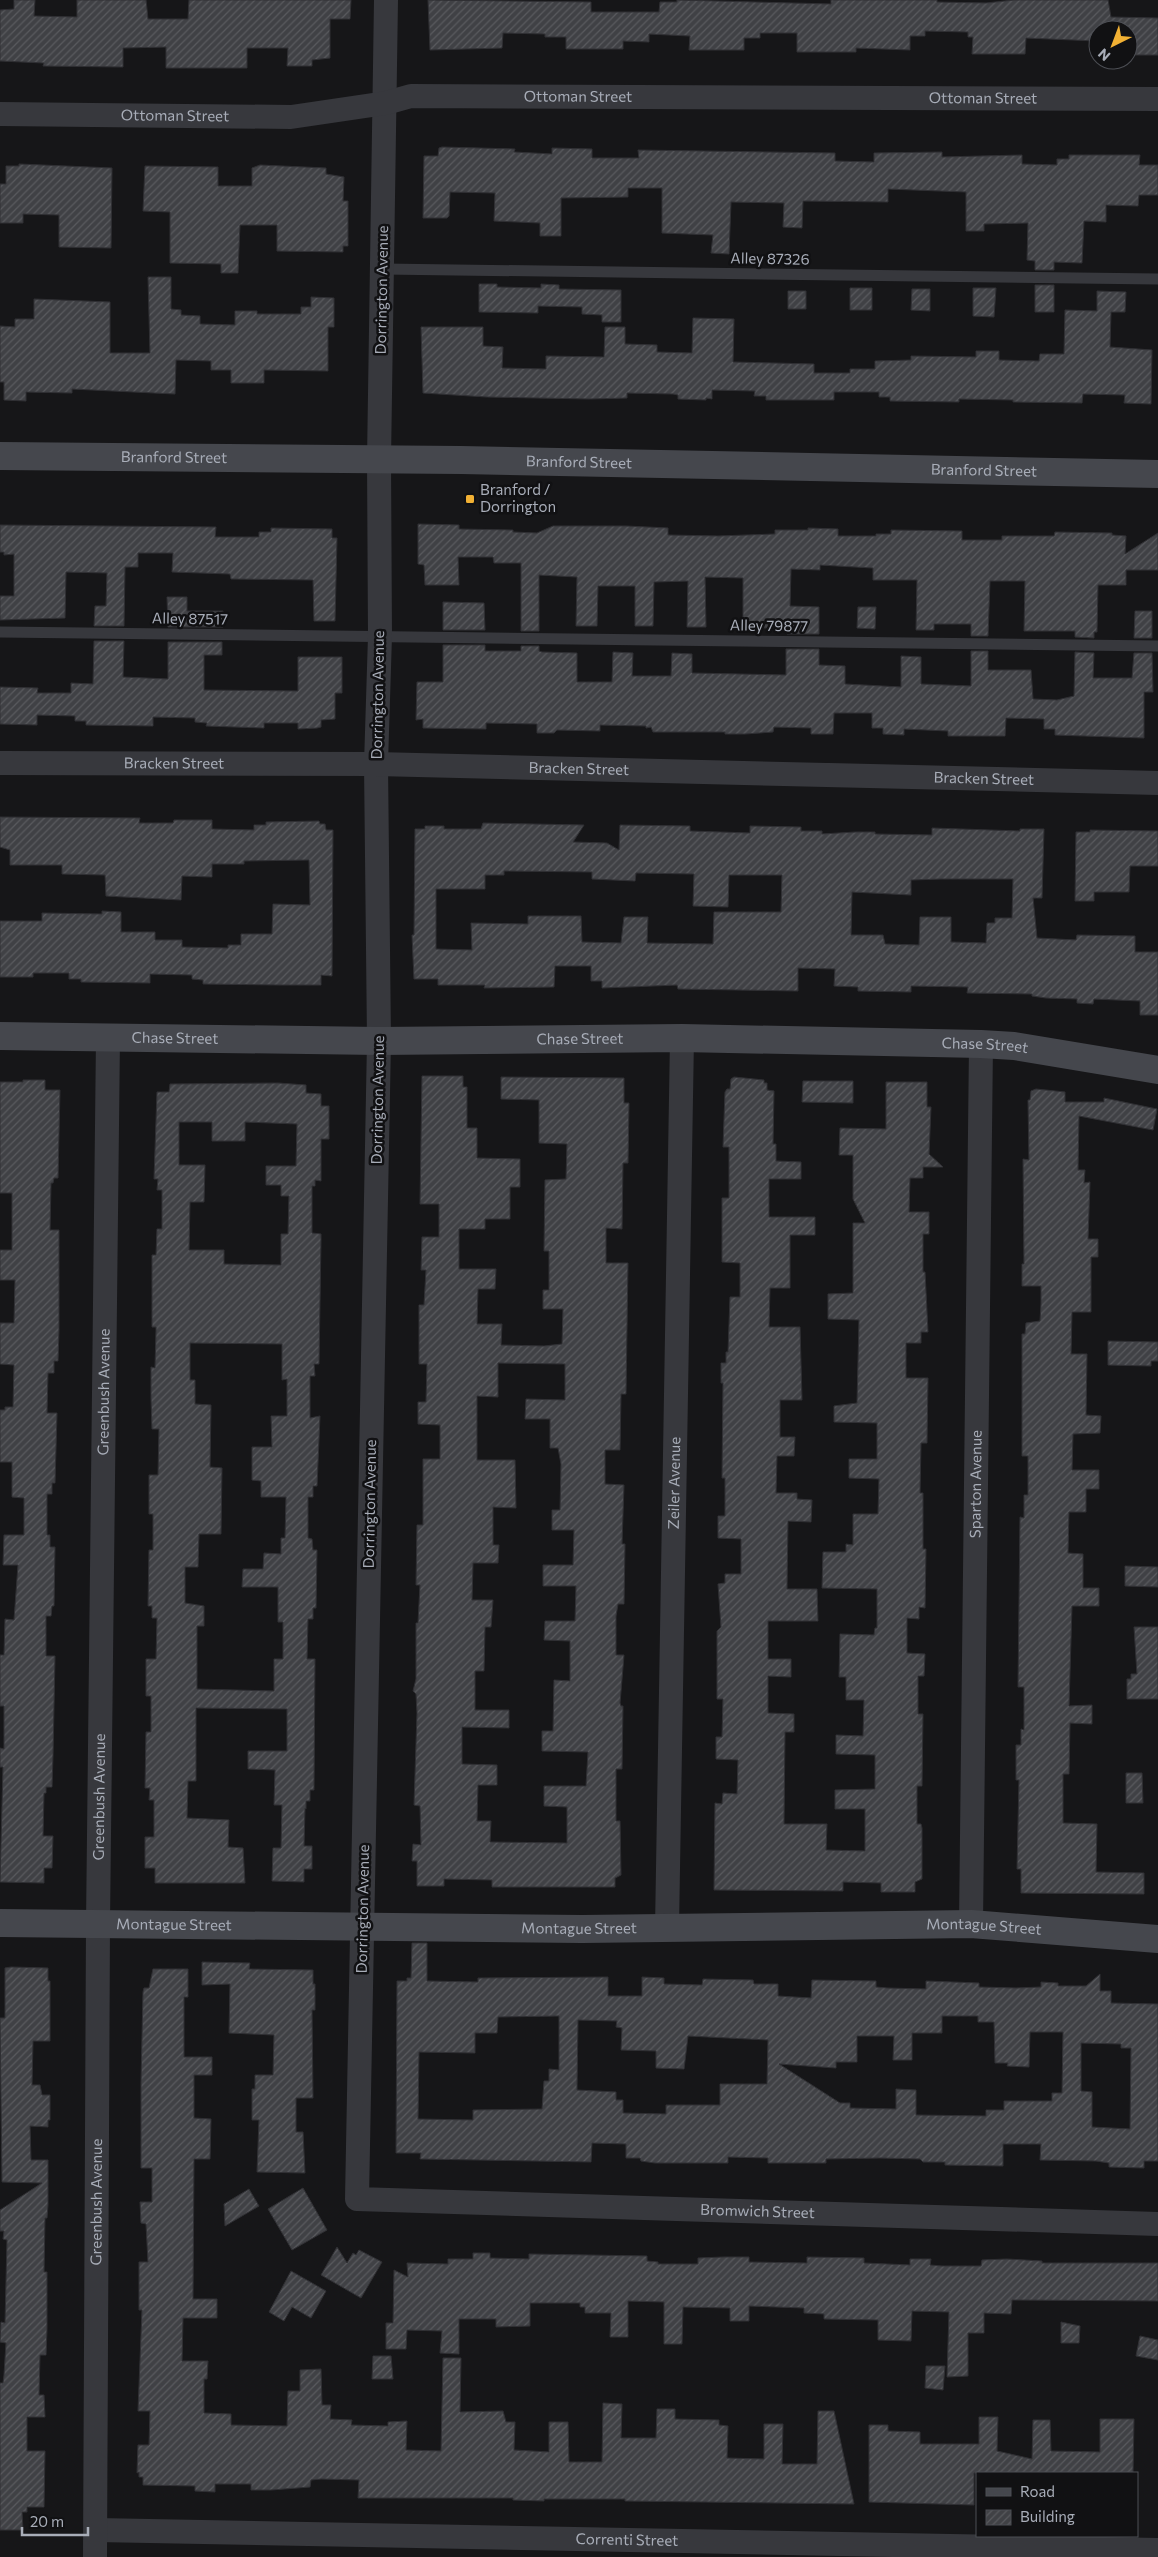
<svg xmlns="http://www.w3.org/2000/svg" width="1158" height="2557" font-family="Commissioner,sans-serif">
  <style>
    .building { fill: url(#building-hatch); stroke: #303034; fill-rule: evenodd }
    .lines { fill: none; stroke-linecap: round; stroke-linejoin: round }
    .lane { stroke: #37383d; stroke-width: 11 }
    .street { stroke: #37383d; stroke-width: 24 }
    .secondary { stroke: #45474d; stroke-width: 28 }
    .poi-dot { fill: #f2b134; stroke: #111113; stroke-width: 2 }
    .labels { text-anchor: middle; stroke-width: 5; stroke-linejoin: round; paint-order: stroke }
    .street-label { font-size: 15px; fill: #a8adb8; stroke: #111113 }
    .poi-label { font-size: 15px; fill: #a8adb8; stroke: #111113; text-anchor: start }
  </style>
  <defs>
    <pattern id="building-hatch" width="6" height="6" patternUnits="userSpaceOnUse" patternTransform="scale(1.25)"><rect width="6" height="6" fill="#404145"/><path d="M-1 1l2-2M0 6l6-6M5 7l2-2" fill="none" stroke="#595a5e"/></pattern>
  </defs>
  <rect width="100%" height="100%" fill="#161618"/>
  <path class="building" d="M14,0H35L34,16L77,17V0H146L148,19H188L189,0H351L350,19H330V58L312,60V66H287L288,48H247V68H166V47L123,48V67L43,66L44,63L0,61V10L14,9Z
    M428,0L591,2V12H659L660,2H677V0L831,4V0H937V2L986,3L1014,0H1108L1111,17L1158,18V55H1128V30H1098V54L1097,41L1026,38L1025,54H972L973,37H968V32L925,31V36H910V50L856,48V52H797V33H760V38H744V50H689L690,36L649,34V42L623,41V49H566V37H545V34L503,33L502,48L430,50Z
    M442,147L515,149L514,152L552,154V148L592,149V158H639L638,150L835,153V161L874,162V153L942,152V157L1022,155V164L1057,165V159H1069V155H1140L1139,165H1158V195H1139L1138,206L1106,205V222L1084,221L1082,263L1054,262V270H1035V261L1027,260L1028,223L984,224V231H966V192L888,189V202L803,201L802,228L783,227L784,203L731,202L729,254L711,253L713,235L662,233V188H628V197L561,198V236H540V223L494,221L495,193L450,192L449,216L447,218H423L424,156H438L439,148Z
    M19,164L112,168L111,248L59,247V215L23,214V223H0V184H6V166H19Z
    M260,165L326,168V174L344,177L343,201H348V246H343V252L277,251V225H240L238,273H221V264L170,263V212L143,211L145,166L218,167V186H252V168Z
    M148,277H171V309L181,310V315L200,316V324L235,325V311H257V314H301V307H311V297L334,298V327H328V371L264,370V383H231V370H211V361L176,360L175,394L72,389V393L26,392V401L4,400V382H0V326L15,327V319H34V299L110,302V353H150Z
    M479,284H497V287L541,288V284L559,285V289L621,290V322H602V315L582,314V307L538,306V313L479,312Z
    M1035,285H1054V312H1035Z
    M850,288H872V310H850Z
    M973,288H996L994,317L973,316Z
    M912,289H930V311L911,310Z
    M788,291H806V309H788Z
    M1097,291L1126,292L1125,312H1111L1110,347L1152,350L1151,404L1124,403L1125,395L1083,394L1082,403L1013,402V400L959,399V402L890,401V397H879V392H834V400H766V396H754L755,391L712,390V399L706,398V400L678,399V395L673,394L627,393V398L589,399L487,397L423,393L421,327H483V346L503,347L502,368L546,369V356L604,357L605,327H625V344L657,345V352L692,353L693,318L734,319L733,362L814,364V373H850V369H875V361L911,360V356L976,357V351H999V360L1039,361L1040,354H1064L1065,310L1097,311Z
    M418,524L459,525V529L513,530V532L537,533L553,526H626L668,528V535L718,536L775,534V530H808V528L838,529V536H876V534H891V530L962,531V540H1002V536H1054L1055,532L1112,533V535L1126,536L1125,554L1158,533V570H1126V585H1098L1097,632H1094V638L1075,637V631H1024L1025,581H990L988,636H971V624H934V630H916L917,580H873V568L820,565V570L791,569L790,606L819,607V634H787V628H743V578L705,577L706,627H687L688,581L654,582L653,626H635V586H598L597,626H576L577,577L539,575V631H521V563H494L493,557H458L459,585H425L424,565L418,564Z
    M0,525L216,527L215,537H259V532H271V528L332,529V538H337L335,621H314L313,580L231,579L230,574L172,572L173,553H138V567H125L124,626H94L95,606H106L107,573L66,572L65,618L0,620V596H14V554L4,555V552H0Z
    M167,597H187V611H223V627H168Z
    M443,602L484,603L485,630H443Z
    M858,607H876L875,629L857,628Z
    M1135,611H1152V638H1134Z
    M94,641H124L123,677L168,679V642H222V655H204V690L298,691V657H342V693H335V719L321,720V727L317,728L298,729V723H264V728L206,726L207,723L195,722V718L153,717V726L86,725V721H75V716L37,715V725L0,724V687L38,688L37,693H71V683L93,684Z
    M443,645H485V651H521V646H539V651L542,652L577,653V682H612L613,652L633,653L632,676H671L672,653L692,654V673L786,675V649H819V665L845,666V684L901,687V656L921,657V684L971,686V651H988V670H1031L1033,699L1057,700L1074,696L1075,652L1094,653L1093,678H1132L1134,653H1152L1153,692H1144V738L1055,735V729H1044V719L1006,718L1005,736H948V731L904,729V735L883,734V728H872V713H834L833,734H811V728L774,727L773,732L745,734H725V732H653L651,727L646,728V726L600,725V731L557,730L554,733H537V724L486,723V729L423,728V719L416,720L417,682H443Z
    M0,817L140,818L139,823H173L174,820H212V829L254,830V825H266V822L319,821L320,824H325L326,830H333L332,976L321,975V985H279L203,984V980L192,979V975L150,974V983L81,982V979H69V973H33V977H0V921H42V913L102,914V911L121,912V932H155V940H182V947L228,948V945H241V934H272L273,904L310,905L309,860L244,861V864H212V877L182,876L181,900L106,896L105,875L62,874V865H10V850L0,847Z
    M483,823L584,825L573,842L607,843L619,850L620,825L690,826V831L750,833V826L801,827V831H822V834L856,832H875V834L932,835V828L1020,831V829H1044L1042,898H1033L1037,938L1076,940L1077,935L1135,936V952H1158V1015H1140V1001L1094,999L1093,1004L1077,1003V999L1046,998L1032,996V994L967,993L968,987L911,986V992L858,991V987L834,986L835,969L798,968V991L678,989L677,985L602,988V981H591V966H555L554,987L484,988L485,985H438V979H414L412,935H414L415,829H425V826H444V829H481ZM504,871L592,872V879L635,881L636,873L694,874L693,906L728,907L729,875H782L781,912H714L713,944L647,943L648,917H624L621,943L582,942L581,916H528V924L471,923L472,950L436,949V889H485V875H504ZM941,879H1013L1012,918H995V923H987L986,943L951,942V917H920L919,945L885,944L883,935H851L852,892L911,895V880Z
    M1090,830L1158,831V866H1130L1129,892H1094V901H1075L1076,832H1090Z
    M422,1076H463V1087H467V1128H477V1158L520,1159V1187H510V1219H485V1229H459V1269H496L495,1289H478L477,1324H502L501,1345L544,1346L562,1344L563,1309H543V1290H549V1251H544L545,1180L566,1179L567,1144L539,1143V1100L501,1099V1077L624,1078V1103H629L628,1163H623L622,1229L606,1228V1263H628L626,1394H621L620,1450H605V1484L624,1485L622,1544H625L624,1604H618L616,1616V1655H624L620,1703L621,1706H623L622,1769H616V1821H620L621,1875L615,1878V1887H492V1880L444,1879V1886H417V1861H412L413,1844L421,1845L420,1806L414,1805L417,1713L416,1694L413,1691L416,1679V1623H418L420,1585H416L417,1525H423V1459H440V1425L418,1424V1402H426L427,1364H419V1305H424L426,1270H421L422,1237H439V1204H420ZM498,1363L565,1364V1400L526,1399L525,1419H550V1448H558L561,1464L560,1510H552V1530H574L573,1565H543V1586H576L575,1621H545L544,1640L570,1641V1681L554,1680L553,1731H542V1751L588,1752L586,1786H544V1806L567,1807V1843L490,1842L491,1821H477L478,1785H497V1765L462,1764V1727L509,1728V1710H475V1671H484L485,1627H491L493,1600H472L473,1563H498L499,1545H493V1507L516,1508L515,1460H477V1396L498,1397Z
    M734,1077L764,1080V1083H767V1090L774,1091L773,1144H776V1161L801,1162V1179H769V1217H815V1235H790V1288H770L769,1327H800L802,1400H780V1437H795L794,1456H777L776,1493H797V1499L812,1500L811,1522L788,1521L787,1589H817L818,1621H768V1659H791V1677L768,1676V1713L794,1714V1732H785L784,1824H827L826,1850L865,1851V1809H835V1790L875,1789V1755L836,1754V1735L863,1736L864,1700H846V1677H839L840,1634L874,1635L875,1628H877V1589L822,1588L823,1552H846V1544L853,1545V1514H878L879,1479L849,1478V1459H877V1423L834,1422V1406L857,1403L859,1320L828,1319V1294L853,1293V1223H865L853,1199V1155H839L840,1128L886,1129V1082H927V1107H931L929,1154L943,1167H923V1178H910L909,1212H929V1234H923V1272H925L928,1332H921V1343H906V1378H928L927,1443H921L920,1493H923V1549H926L925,1608L919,1607V1619L907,1618V1653L925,1654L924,1676H918V1714H923L922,1786H917V1824H921L922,1828V1879L915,1882V1892H881V1883L843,1882V1891L714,1890L715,1803L722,1804L723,1793L737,1794L738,1760L716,1759V1737H722L723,1699H717V1631L721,1627L718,1584L725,1583V1574H741V1539L718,1538V1516H725V1478H722L723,1383H721V1363H726V1352H728L730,1297H740V1263L722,1262V1198H729V1147H723L725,1092L727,1089H730L731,1079Z
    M23,1080H45V1090H60L58,1178H54L53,1183H51L50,1230H59V1330L58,1361H54V1373H48L47,1413H57L55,1483H52V1494H47V1535H50V1547H55L54,1606H52L51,1616H46V1656H55L53,1756L52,1787H46V1793H44L43,1836H53L52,1868H44V1883L0,1882L3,1767H0V1748L4,1749V1706H0V1655H4L5,1619L14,1620L18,1565H3L4,1535H24V1498L12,1497V1462H0V1410H5V1407H13L14,1365L0,1364V1323H14L15,1280H0V1250H12V1193H0V1082H23Z
    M803,1081H853V1103L802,1102Z
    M278,1083L306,1085V1093L321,1094V1106H329V1139H321V1181L315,1180V1186H312V1233L321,1234V1240L319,1364H314L315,1376H310V1418L320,1416L317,1486H313V1497H308V1538L312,1539L313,1550H317L316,1608H313V1619H308L307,1659H315L314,1790H310V1801H306V1809L305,1808L304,1846H312V1869H304V1882L272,1881L273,1848H281L282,1805H274L275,1770L248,1769V1751H287V1709L196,1708V1781H188L187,1818L229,1820L228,1847L243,1848L245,1883H155V1868H145V1837H154V1800H149L150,1788H145L146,1732H151V1696H146V1659H156L157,1618H152V1606H148L149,1550H153V1514H149V1475H158L159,1429H152L151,1398V1367L155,1368L156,1331V1327H152V1255H156L157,1229H162V1190H157L158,1179H154L157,1092H169L170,1084ZM179,1122H212V1141H245V1122L297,1124L296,1166H266V1185H281V1196H289L288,1234H281V1265L224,1264V1250H189L190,1202H204L205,1165H179ZM190,1343L282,1344V1380L287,1379V1416H271L272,1447H252V1480L261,1481V1497H286L285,1538H281V1554L264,1553L263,1569H243L242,1587H278V1622H283V1659H274V1691L197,1689V1626H204V1606L185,1603V1567H198L199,1534H221L222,1468L210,1467L211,1405L195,1404V1380H190Z
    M1036,1089L1065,1092V1102H1104V1098L1157,1109L1153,1130L1079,1116L1078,1170H1085L1084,1183L1090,1182L1088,1239H1098V1257H1091V1312H1072L1071,1354H1087L1086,1415L1101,1416L1100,1433L1073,1434L1072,1470H1099V1489H1086V1512H1069L1068,1553L1083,1554V1588H1099V1606H1072L1069,1706L1092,1705V1724L1070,1723L1069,1774H1063V1823L1097,1824L1096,1872L1144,1873V1894L1021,1893V1869H1017L1019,1780H1016V1745H1021V1729L1024,1730V1687H1018L1020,1517L1024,1518V1495H1028V1456H1022V1334H1025L1026,1323L1040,1321L1041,1304V1286H1022V1264H1024L1023,1159L1029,1160L1028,1100H1030L1031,1091Z
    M1108,1341L1158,1342V1361H1151V1366L1108,1365Z
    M1125,1566L1158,1567V1587L1125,1586Z
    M1134,1627H1158V1699H1127V1679H1131V1674H1137Z
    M1126,1773H1142L1143,1803H1126Z
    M412,1943H427V1981L478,1982V1978L608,1977V1996H642V1977L664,1978V1984L702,1985L703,1979L753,1980L754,1984H778V1996L811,1998L812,1980L876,1981V1987L887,1988L926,1989V1981L979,1983V1987L1016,1988L1041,1987V1982L1058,1983V1986H1086L1100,1974V1991H1111V2003L1158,2004V2161H1144V2168L1109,2167V2163L1096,2161L1040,2160L1041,2144H1003V2166L945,2165V2162H923L920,2159L880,2158L826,2159V2163H768V2158L728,2157V2163H655L641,2161L640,2158H626V2144L592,2143L591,2162L420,2159L421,2153H396L397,1981H407V1978H411ZM559,2016V2070L549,2069V2081H544L542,2109L473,2110V2120L418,2119L419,2052L475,2053V2033H497L498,2017ZM942,2016H978V2022H994L995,2063H1008L1007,2066L1029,2067L1030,2032H1063L1062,2093H1052V2101H1004V2110H986V2116L916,2115V2090L896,2089V2109L850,2108V2103H840L779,2064L836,2068V2062H857V2036H894L893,2060H912V2033H942ZM578,2020L617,2021L616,2027L622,2028L621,2050L656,2051V2068L684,2069L688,2036L768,2040L767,2084H720V2105H666V2114L623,2113V2100H616V2092L577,2090ZM1081,2043L1121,2044V2048H1131L1130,2129L1092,2127V2092L1081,2091Z
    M202,1962L250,1963L249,1969L313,1970V1984H315V2010H312L313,2098H296V2132H303L305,2173L257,2172L259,2120H252V2089H255V2075H273L274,2035L229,2033L230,1984L202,1985Z
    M11,1967L48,1968V1981H50V2041H33L32,2085H40L42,2095H50V2120H48V2127L30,2126L31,2160H48V2205L47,2218H45L44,2272H47V2329L46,2355H40L39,2395H44L45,2417H27V2451H45L44,2507H27V2512H22L23,2530H0V2383H3L4,2375L6,2343L0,2342L1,2322L5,2323L7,2240L3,2239L4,2231H0V2210L42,2183L2,2182L0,2018H5V1968Z
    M153,1969H188V1997H184V2057H212V2075H194V2118L211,2119L210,2159H194L193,2299H217V2318H183L182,2361H208L207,2379H204V2413L231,2414V2425L287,2426L288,2391H300V2370L321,2369L322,2405H331L330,2419L352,2420L351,2425L388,2426V2422L407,2421L406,2450L441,2451L443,2358H461L460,2412L503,2411L506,2422H515L514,2450L549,2452V2422H568L569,2462H602L603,2403L622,2404L621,2438H656L657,2409H675V2419L719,2420V2425L728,2426L727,2458L764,2459V2424H783L782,2464H817L818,2411H834L854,2504L625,2501V2499H544V2501L513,2500V2498H358L359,2480L321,2479L311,2480L310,2487L271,2490H251V2484H215V2492L195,2491V2486L143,2485V2477H139V2472L137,2473L138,2445H149L150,2411H138L142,2310H139V2262H148L146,2224L141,2223L140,2202H152V2168H141V2082L143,1992L144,1988H149Z
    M303,2188L327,2230L292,2250L268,2209Z
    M249,2189L259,2206L225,2226L224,2204Z
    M337,2247L347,2263L353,2253L356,2255L359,2250L382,2262L361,2298L321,2275Z
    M473,2253H490V2258L529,2259V2254L647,2256V2261L658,2262V2264H698V2258L724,2257H749V2262L807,2263V2257L864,2258V2263L910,2265V2259H931L930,2265L942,2266H981L982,2260L1007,2259L1042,2261V2263H1158V2301L1012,2300L1011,2314L984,2313V2333H968V2376L947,2377L949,2312L912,2311L911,2341L878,2340V2320L824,2319V2314L804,2313V2308L749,2306V2321H730V2308L683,2307L682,2344H664V2302L628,2301V2337H610L611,2313H585V2307H580V2303H530V2326L496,2327V2319H459V2354L440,2353L442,2331L407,2330L406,2349H386V2323H393L394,2270L408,2277L407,2263L448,2264V2259H473Z
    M291,2271L326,2291L311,2318L292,2307L284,2321L269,2312Z
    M1061,2322L1080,2326L1079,2343H1061Z
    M1140,2336L1158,2340V2360L1136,2356Z
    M373,2356H391L393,2379H372Z
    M926,2366H945L943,2390L925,2388Z
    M979,2417H998L997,2451L1032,2459L1033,2420H1050L1051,2451L1100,2452V2419H1134L1133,2473H974V2505L869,2502V2425H888V2431L920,2432V2444H979Z"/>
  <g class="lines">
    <path class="lane" d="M383,269L1158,279
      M0,632L1158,646"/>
    <g class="street">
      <path id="s1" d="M386,0L379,460L380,636L376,764L379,1041L357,2199L1158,2224"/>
      <path id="s2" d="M0,114L291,117L386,103L411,96L1158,99"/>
      <path id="s3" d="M0,763L376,764L1158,783"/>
      <path id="s4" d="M971,1924L981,1044"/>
      <path id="s5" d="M667,1928L682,1038"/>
      <path id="s6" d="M96,2530L1158,2550"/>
      <path id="s7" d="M95,2557L98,1924L108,1037"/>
    </g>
    <g class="secondary">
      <path id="s8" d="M0,456L461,460L1158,474"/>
      <path id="s9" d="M0,1036L379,1041L682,1038L981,1044L1014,1046L1158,1070"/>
      <path id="s10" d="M0,1923L582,1929L971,1924L1158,1939"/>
    </g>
  </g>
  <rect class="poi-dot" x="465" y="494" width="10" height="10" rx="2.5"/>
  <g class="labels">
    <g class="street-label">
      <text dy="5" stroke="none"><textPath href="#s2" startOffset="580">Ottoman Street</textPath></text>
      <text dy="5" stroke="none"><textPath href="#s2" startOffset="985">Ottoman Street</textPath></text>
      <text dy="5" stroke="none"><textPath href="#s2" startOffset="175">Ottoman Street</textPath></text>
      <text transform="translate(770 259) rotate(1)" y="5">Alley 87326</text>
      <text transform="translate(382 290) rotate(-89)" y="5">Dorrington Avenue</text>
      <text dy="5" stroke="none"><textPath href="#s8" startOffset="174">Branford Street</textPath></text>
      <text dy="5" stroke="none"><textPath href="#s8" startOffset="579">Branford Street</textPath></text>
      <text dy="5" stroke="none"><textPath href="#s8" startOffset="984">Branford Street</textPath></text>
      <text transform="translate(190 619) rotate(1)" y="5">Alley 87517</text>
      <text transform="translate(769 626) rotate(1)" y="5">Alley 79877</text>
      <text transform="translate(378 695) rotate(-89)" y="5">Dorrington Avenue</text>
      <text dy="5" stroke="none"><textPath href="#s3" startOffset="174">Bracken Street</textPath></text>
      <text dy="5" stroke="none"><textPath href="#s3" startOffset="579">Bracken Street</textPath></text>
      <text dy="5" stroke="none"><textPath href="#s3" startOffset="984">Bracken Street</textPath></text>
      <text dy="5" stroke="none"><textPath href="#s9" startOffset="175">Chase Street</textPath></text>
      <text dy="5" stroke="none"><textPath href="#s9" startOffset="580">Chase Street</textPath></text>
      <text dy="5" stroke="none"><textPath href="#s9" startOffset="985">Chase Street</textPath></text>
      <text transform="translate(378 1100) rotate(-89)" y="5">Dorrington Avenue</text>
      <text dy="5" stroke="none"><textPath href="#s7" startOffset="1165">Greenbush Avenue</textPath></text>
      <text dy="5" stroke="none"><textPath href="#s5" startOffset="445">Zeiler Avenue</textPath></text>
      <text dy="5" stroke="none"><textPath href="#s4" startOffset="440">Sparton Avenue</textPath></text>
      <text transform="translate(370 1504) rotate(-89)" y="5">Dorrington Avenue</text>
      <text dy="5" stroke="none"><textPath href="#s7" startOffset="760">Greenbush Avenue</textPath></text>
      <text transform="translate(363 1909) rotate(-89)" y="5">Dorrington Avenue</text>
      <text dy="5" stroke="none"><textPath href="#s10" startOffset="174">Montague Street</textPath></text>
      <text dy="5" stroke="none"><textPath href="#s10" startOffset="984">Montague Street</textPath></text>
      <text dy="5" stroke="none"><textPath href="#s10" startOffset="579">Montague Street</textPath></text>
      <text dy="5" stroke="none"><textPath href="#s7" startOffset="355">Greenbush Avenue</textPath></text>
      <text dy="5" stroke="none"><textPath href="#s1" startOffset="2600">Bromwich Street</textPath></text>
      <text dy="5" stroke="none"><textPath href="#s6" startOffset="531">Correnti Street</textPath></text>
    </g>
    <g class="poi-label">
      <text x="480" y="495">Branford /<tspan x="480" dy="17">Dorrington</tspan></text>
    </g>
  </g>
  <rect x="976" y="2472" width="162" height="65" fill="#111113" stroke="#4d4f55"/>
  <rect x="986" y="2488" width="25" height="8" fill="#45474d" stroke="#4d4f55"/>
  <text x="1020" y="2497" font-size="15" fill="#a8adb8">Road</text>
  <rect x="986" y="2510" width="25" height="15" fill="url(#building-hatch)" stroke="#4d4f55"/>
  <text x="1020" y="2522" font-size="15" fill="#a8adb8">Building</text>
  <g transform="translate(1113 45) rotate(222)"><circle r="24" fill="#111113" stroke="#4d4f55"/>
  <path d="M0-4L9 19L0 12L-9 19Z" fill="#f2b134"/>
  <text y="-8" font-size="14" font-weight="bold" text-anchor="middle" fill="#a8adb8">N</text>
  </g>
  <path d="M22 2527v8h66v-8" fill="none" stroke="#a8adb8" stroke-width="2.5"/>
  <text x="30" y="2527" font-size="15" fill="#a8adb8" stroke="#111113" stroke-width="4" paint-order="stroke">20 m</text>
</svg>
